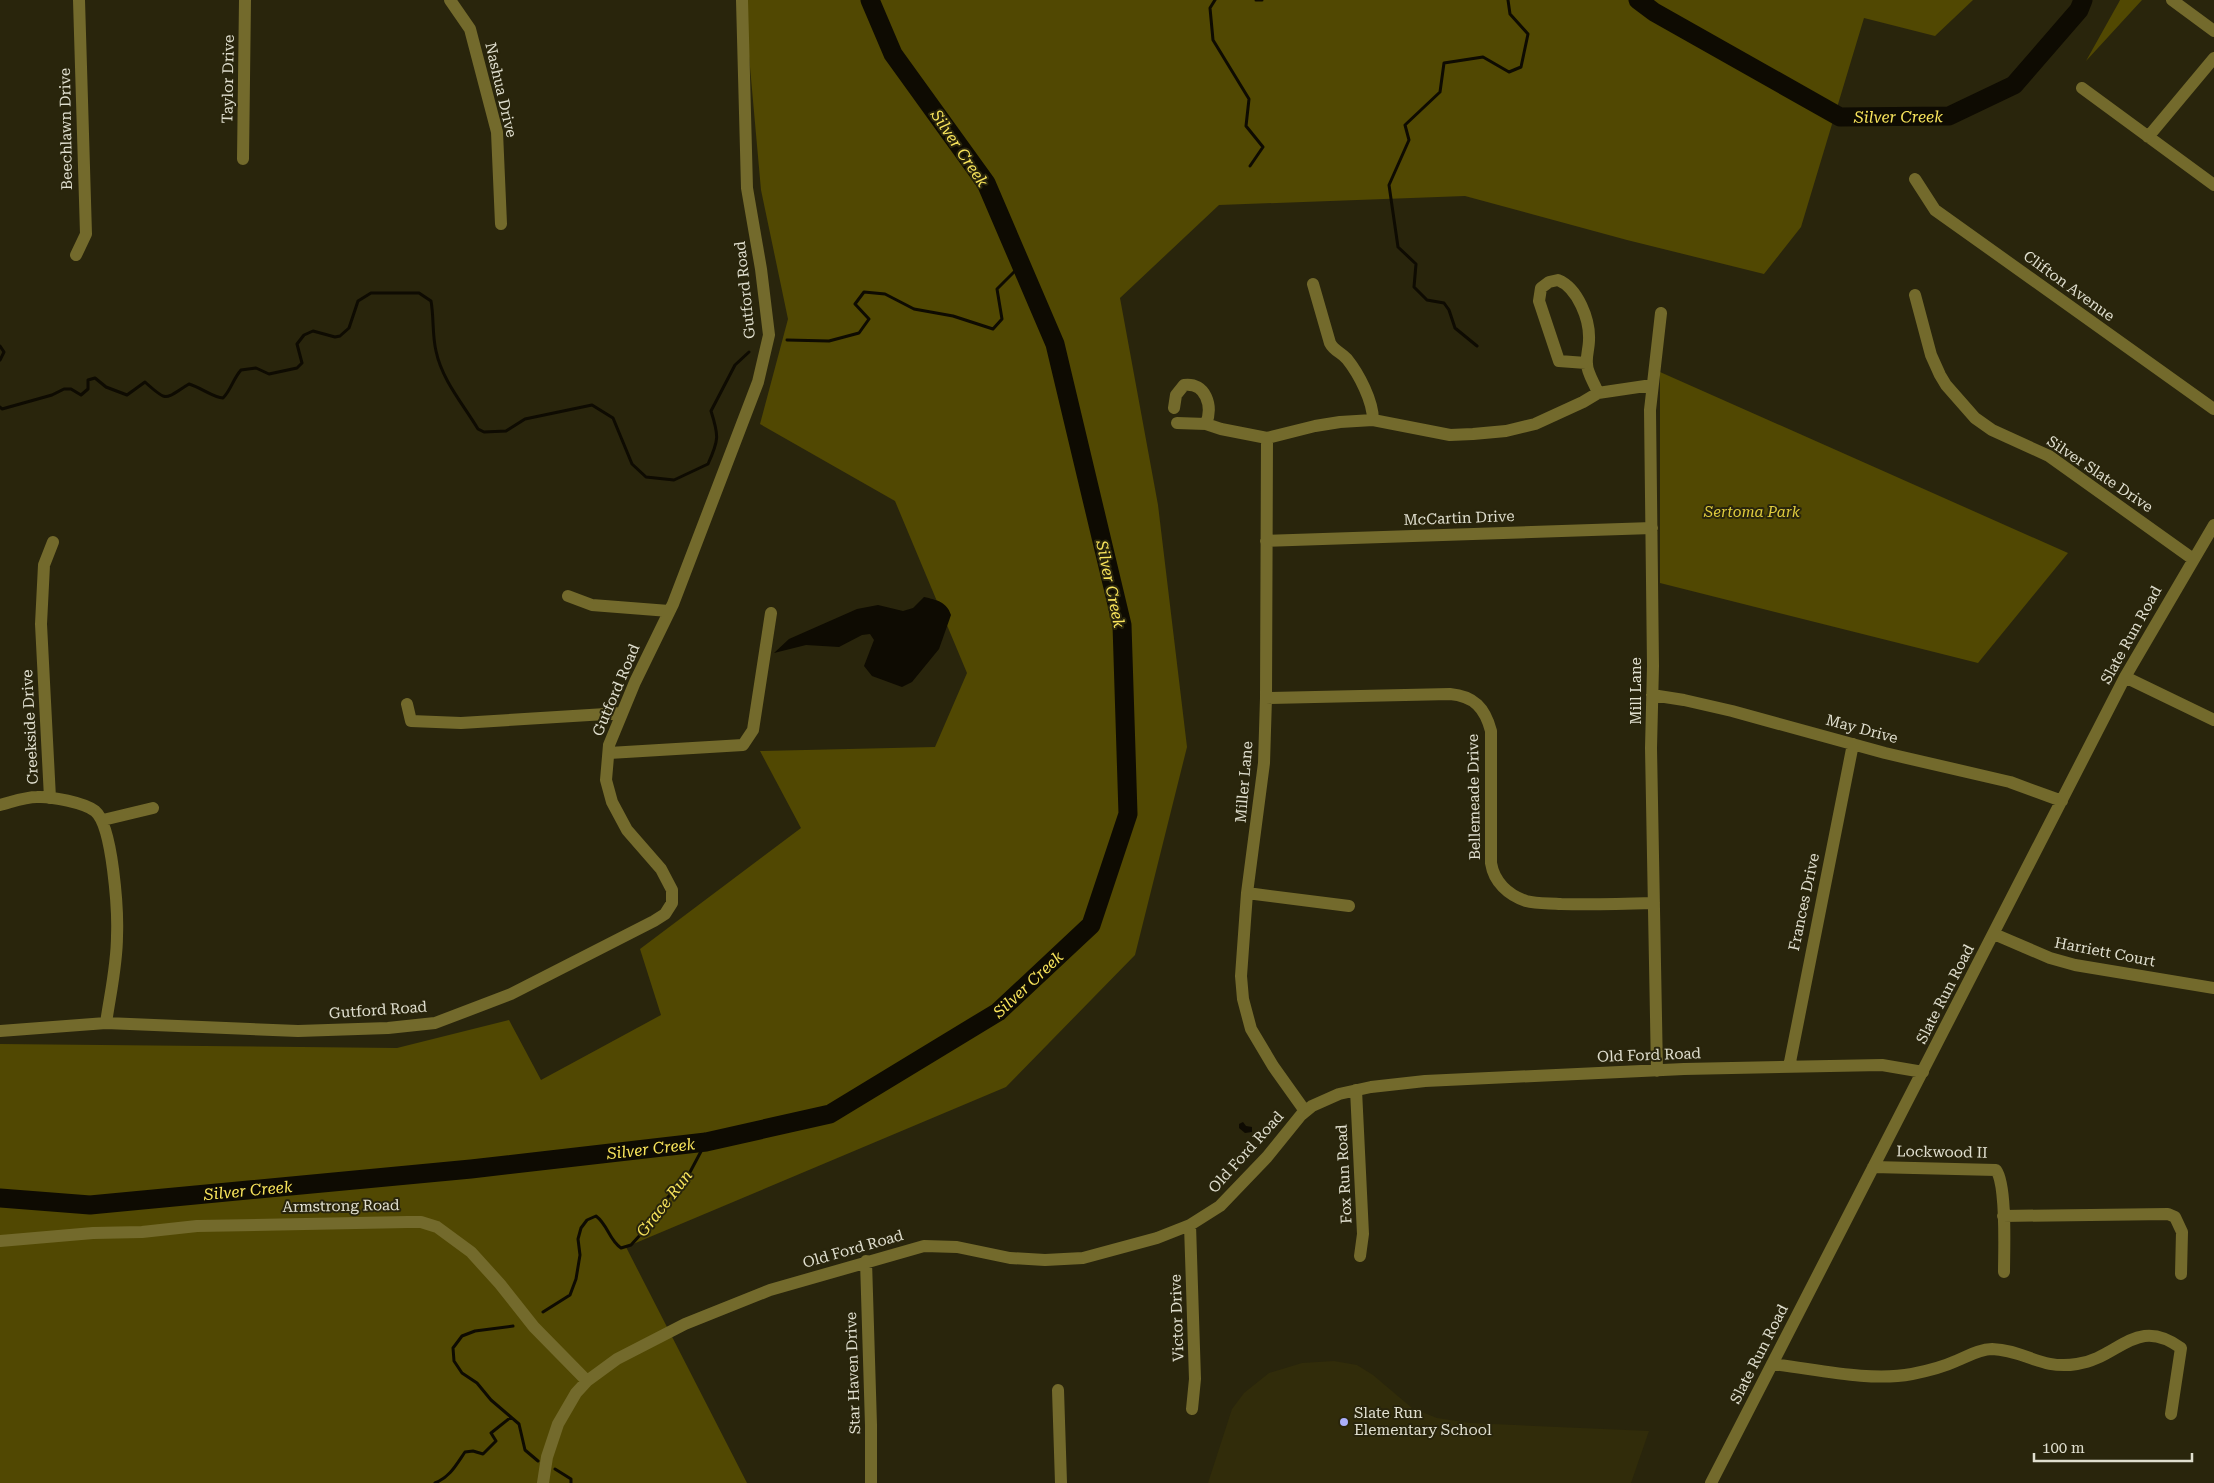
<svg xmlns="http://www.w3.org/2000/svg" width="2214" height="1483" font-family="'Roboto Serif',serif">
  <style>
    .built { fill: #312c0a }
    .green { fill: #514802 }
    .water { fill: #0e0b02 }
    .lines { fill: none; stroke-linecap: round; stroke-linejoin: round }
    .stream { stroke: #0e0b02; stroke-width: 3 }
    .river { stroke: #0e0b02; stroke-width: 19 }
    .minor { stroke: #736a2c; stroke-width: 12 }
    .poi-dot { fill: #abaffb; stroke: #29250c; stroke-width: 2 }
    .labels { text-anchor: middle; stroke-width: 4; stroke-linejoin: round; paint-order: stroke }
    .street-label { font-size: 15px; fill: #e0dfcf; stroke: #29250c }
    .park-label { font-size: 15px; font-style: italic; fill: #e0cc3e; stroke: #29250c }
    .poi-label { font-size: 15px; fill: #e0dfcf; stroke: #29250c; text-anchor: start }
    .water-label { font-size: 16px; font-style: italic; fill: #f9e55c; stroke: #29250c }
  </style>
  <rect width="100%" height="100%" fill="#29250c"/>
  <path class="built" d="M1334,1361L1357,1365L1373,1375L1412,1408L1437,1418L1470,1423L1649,1431L1631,1483H1208L1232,1409L1244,1393L1269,1373L1302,1363Z"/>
  <path class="green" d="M744,0H1973L1935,36L1864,18L1801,227L1764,274L1627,240L1465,196L1219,205L1120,298L1158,505L1187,747L1135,955L1006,1087L626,1247L747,1483H0V1044L397,1048L509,1020L541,1080L661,1015L640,949L801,828L760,751L935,747L967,673L895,501L760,424L788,319L761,190Z
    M2120,0H2142L2086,61L2119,2Z
    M1660,372L2068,553L1978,663L1660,583Z"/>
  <path class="water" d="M924,597C937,600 947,602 951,615L939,649L912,682L902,687L872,676L864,666L874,640L870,634L862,635L839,647L806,645L774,653L789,639L857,609L878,605L903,611L913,608Z
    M1243,1122L1246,1126L1252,1127V1132L1245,1133L1239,1128V1124Z"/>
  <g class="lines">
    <path class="stream" d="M1215,0L1210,8L1213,40L1249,99L1246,126L1263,147L1250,166
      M1256,0H1262
      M787,340L829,341L859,333L869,319L855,304L864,292L885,294L914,309L953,316L993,329L1002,319L997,289L1021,265
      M0,346L4,352L0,360
      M1477,346L1455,328L1449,310L1444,303L1427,300L1414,287L1416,264L1398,247L1389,185L1409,140L1405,125L1440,92L1444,63L1483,57L1509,72L1521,67L1528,34L1510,14L1508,0
      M0,407L2,409L52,395L64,389H71L81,395L88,389V380L95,378L106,387L127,395L145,382C168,403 164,399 189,384C200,387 214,398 223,398C231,390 233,379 241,370L256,368L269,374L297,368L302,363L297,344L304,335L313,331L335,337L340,336L349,328L358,301L371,293H419L431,301C434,317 432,334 436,351C442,380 463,404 478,429L484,432L506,431L525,419L592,405L613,418L632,464L646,477L674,480L708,464C719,440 719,436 711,411L735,365L749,352
      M543,1312L570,1295L576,1279L580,1255L578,1239L581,1228L587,1220L596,1216C608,1225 609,1240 621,1248L631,1245L641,1234L659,1207L689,1174L706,1142
      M513,1326L475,1331L462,1336L453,1348L454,1361L462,1373L477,1383L491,1400L519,1424L525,1450L538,1461
      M555,1469L571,1479V1483
      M435,1483C450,1477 456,1465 465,1452L473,1451L483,1454L496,1441L491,1433L511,1417"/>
    <g class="river">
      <path id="s1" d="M1638,0L1654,12L1840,117L1949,116L2014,85L2079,10L2083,0"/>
      <path id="s2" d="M0,1198L90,1205L471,1169L706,1142L830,1114L998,1012L1091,925L1128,814L1122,625L1055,344L986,183L893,54L870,0"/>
    </g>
    <path class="minor" d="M450,0L470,29L497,132L501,224
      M2172,0L2214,31
      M2082,88L2214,185
      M2148,137L2214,58
      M243,159L245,0
      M1915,179L1935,210L2214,409
      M76,255L86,234L79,0
      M1313,284L1330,343C1334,351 1341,352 1347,359C1359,374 1373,401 1373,420
      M1915,295L1931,355L1940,375L1946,385L1975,418L1992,430L2049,456L2193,559
      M1586,363L1559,361L1539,301L1541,288L1549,282L1558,280C1578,288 1590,320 1589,340C1589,348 1586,356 1587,364C1587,373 1595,384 1598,393
      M1174,408L1176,395L1184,385C1206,382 1213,406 1206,424
      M1177,423L1206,424L1221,429L1267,438L1315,426L1340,422L1373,420L1450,435L1473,434L1506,431L1535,424L1583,402L1598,393L1652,385
      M1267,438L1266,698L1264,763L1247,893L1241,976L1243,999L1251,1029L1273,1066L1305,1111
      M1266,541L1652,528
      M568,596L592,605L669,611
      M2125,677L2214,720
      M1652,695L1684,700L1732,711L1885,753L2010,782L2062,801
      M1266,698L1450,694C1474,696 1485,708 1491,731V863C1494,882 1508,895 1526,901C1537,904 1549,903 1561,904C1592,905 1623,904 1654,903
      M407,704L411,721L461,723L622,713
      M609,753L743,745L753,730L771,613
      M50,798L41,624L44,565L53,542
      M0,805C12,802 25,797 37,797C51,796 85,803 95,811C113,826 118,912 117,936C117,965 110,995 106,1023
      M103,820L153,808
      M1247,893L1349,906
      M1994,934L2050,958L2075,965L2214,988
      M0,1031L106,1023L298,1031L388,1028L435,1023L511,994L654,921L665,914L672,903V890L661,869L627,830L612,802L606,780L609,745L635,682L673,604L758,382L769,335L761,269L747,188L742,0
      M1789,1067L1853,744
      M1657,1071L1651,748L1653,666L1650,410L1661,313
      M1356,1090L1363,1234L1360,1256
      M1873,1167L1996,1170C2007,1185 2004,1251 2004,1272
      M2003,1216L2168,1214L2175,1217L2182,1232L2181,1274
      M1190,1225L1195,1379L1192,1409
      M0,1241L93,1233L142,1232L197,1226L408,1222H421L437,1227L471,1252L500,1284L534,1327L587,1381
      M866,1261L871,1425V1483
      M1772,1364C1816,1369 1869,1382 1912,1374C1927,1371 1943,1367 1956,1361C1968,1356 1980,1349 1992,1349C2025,1350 2040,1370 2077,1364C2119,1358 2136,1315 2181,1348L2171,1414
      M1058,1390L1061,1483
      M543,1483L547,1457L558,1424L576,1393L587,1381L617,1359L685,1324L770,1290L924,1246L957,1247L1010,1258L1045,1260L1083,1258L1157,1238L1190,1225L1220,1206L1267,1157L1301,1115L1312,1106L1339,1094L1371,1087L1425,1081L1684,1069L1882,1065L1923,1072
      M1711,1483L2125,677L2214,525"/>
  </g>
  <circle class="poi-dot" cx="1344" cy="1422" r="5"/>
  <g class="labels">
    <g class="street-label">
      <text transform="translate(228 79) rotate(-89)" y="5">Taylor Drive</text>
      <text transform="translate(501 90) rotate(77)" y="5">Nashua Drive</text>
      <text transform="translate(66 129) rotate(-91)" y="5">Beechlawn Drive</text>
      <text transform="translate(2069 286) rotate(36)" y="5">Clifton Avenue</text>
      <text transform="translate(745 290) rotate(-96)" y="5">Gutford Road</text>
      <text transform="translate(2100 474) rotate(34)" y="5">Silver Slate Drive</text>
      <text transform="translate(1459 518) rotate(-2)" y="5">McCartin Drive</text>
      <text transform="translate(2131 635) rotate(-61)" y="5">Slate Run Road</text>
      <text transform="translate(616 690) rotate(-67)" y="5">Gutford Road</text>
      <text transform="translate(1636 691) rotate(-90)" y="5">Mill Lane</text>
      <text transform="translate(30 727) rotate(-93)" y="5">Creekside Drive</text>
      <text transform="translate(1862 729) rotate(15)" y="5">May Drive</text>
      <text transform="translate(1244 782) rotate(-85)" y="5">Miller Lane</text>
      <text transform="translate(1474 797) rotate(-91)" y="5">Bellemeade Drive</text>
      <text transform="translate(1804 902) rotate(-78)" y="5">Frances Drive</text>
      <text transform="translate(2105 952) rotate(11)" y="5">Harriett Court</text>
      <text transform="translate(1945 994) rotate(-63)" y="5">Slate Run Road</text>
      <text transform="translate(378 1010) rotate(-4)" y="5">Gutford Road</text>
      <text transform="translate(1649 1055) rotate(-2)" y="5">Old Ford Road</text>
      <text transform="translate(1246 1152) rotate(-48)" y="5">Old Ford Road</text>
      <text transform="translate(1942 1152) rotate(1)" y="5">Lockwood II</text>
      <text transform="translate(1344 1174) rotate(-93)" y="5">Fox Run Road</text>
      <text transform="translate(341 1206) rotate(-1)" y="5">Armstrong Road</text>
      <text transform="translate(853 1249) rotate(-16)" y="5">Old Ford Road</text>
      <text transform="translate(1177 1318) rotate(-92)" y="5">Victor Drive</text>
      <text transform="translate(1759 1354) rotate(-63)" y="5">Slate Run Road</text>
      <text transform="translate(853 1373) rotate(-92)" y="5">Star Haven Drive</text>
    </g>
    <g class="park-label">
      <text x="1752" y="517">Sertoma Park</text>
    </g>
    <g class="poi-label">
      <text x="1354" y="1418">Slate Run<tspan x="1354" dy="17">Elementary School</tspan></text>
    </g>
    <g class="water-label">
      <text dy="6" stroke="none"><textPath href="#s1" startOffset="292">Silver Creek</textPath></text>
      <text transform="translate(960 148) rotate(56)" y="6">Silver Creek</text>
      <text transform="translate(1111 584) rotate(78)" y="6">Silver Creek</text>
      <text dy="6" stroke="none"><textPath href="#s2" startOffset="1074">Silver Creek</textPath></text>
      <text dy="6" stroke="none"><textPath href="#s2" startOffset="654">Silver Creek</textPath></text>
      <text dy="6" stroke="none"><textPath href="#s2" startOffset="249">Silver Creek</textPath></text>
      <text transform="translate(664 1203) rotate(-52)" y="6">Grace Run</text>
    </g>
  </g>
  <path d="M2034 1453v8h158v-8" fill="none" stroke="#e0dfcf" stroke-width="2.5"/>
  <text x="2042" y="1453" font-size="15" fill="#e0dfcf" stroke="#29250c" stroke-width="4" paint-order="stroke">100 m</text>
</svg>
